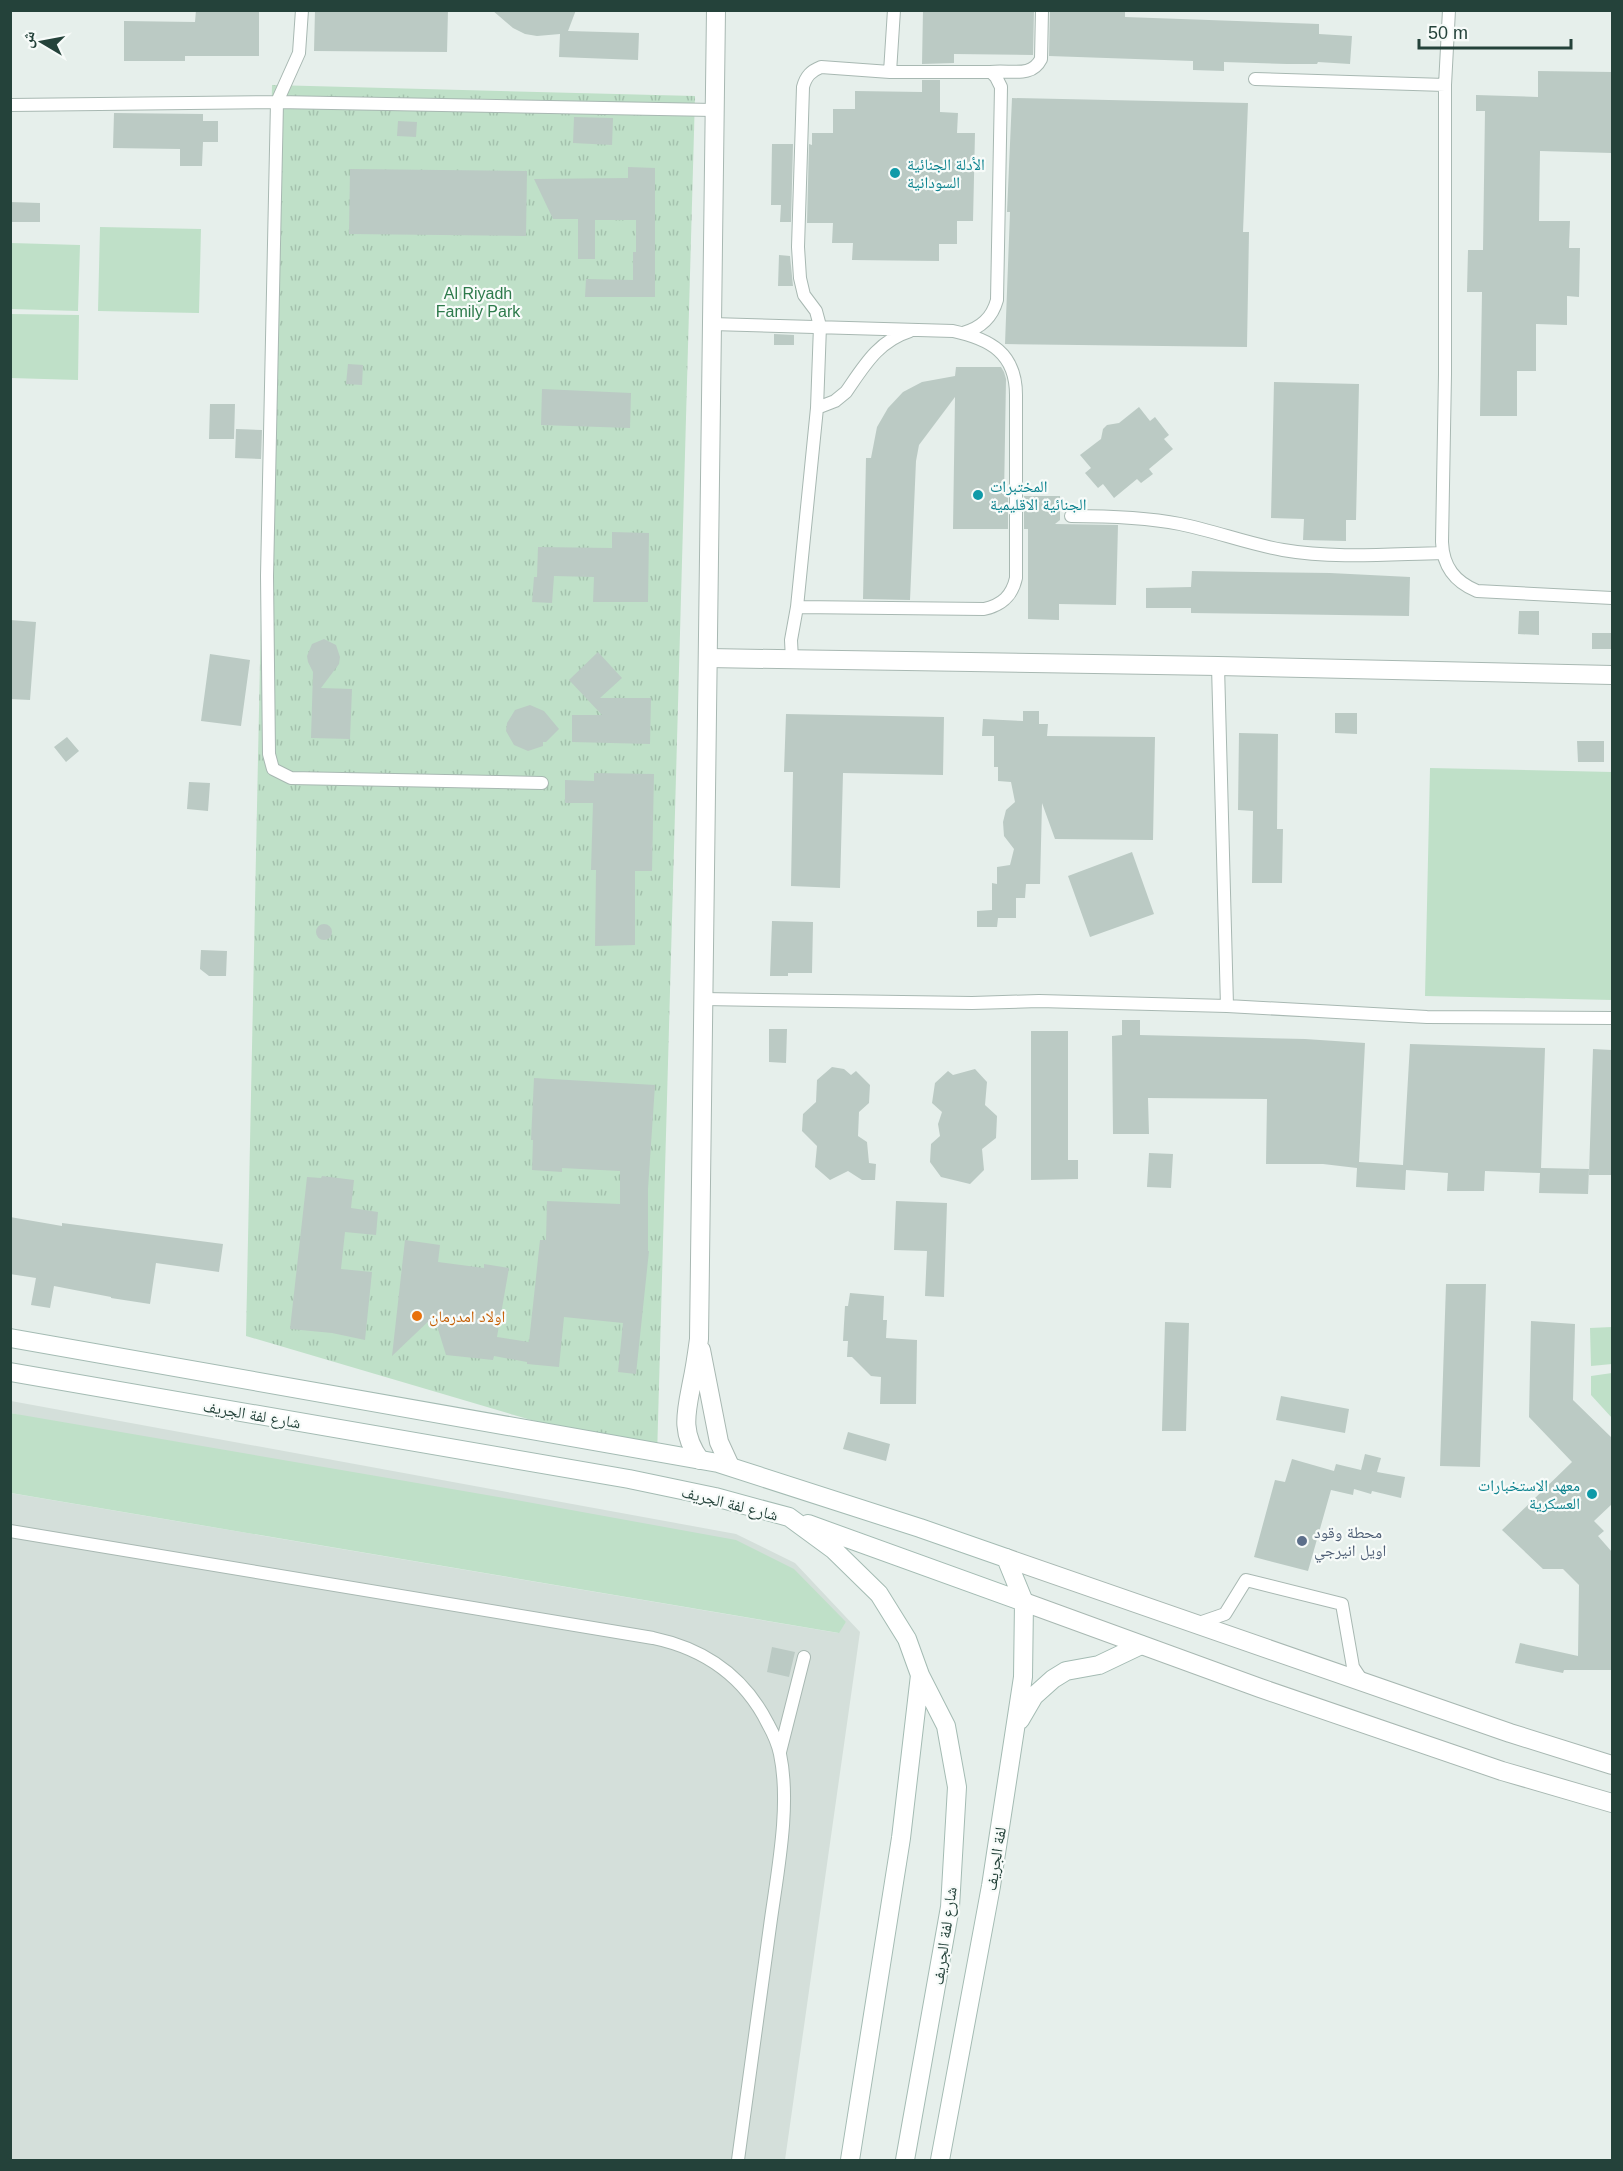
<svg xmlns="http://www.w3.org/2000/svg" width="1623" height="2171" font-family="Arial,'Noto Naskh Arabic',sans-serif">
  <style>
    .built { fill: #d4dfda }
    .grass { fill: #bfe0c8 }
    .park { fill: url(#park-tufts) }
    .building { fill: #bbcac4 }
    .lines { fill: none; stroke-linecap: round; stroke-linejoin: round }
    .service-casing { stroke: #a8b8b2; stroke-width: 14 }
    .minor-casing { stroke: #a8b8b2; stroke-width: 20 }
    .tertiary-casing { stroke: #a8b8b2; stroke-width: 20 }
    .secondary-casing { stroke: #a4bbb3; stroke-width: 20 }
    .service { stroke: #fff; stroke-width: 12 }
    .minor { stroke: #fff; stroke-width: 18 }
    .tertiary { stroke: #fff; stroke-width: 18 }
    .secondary { stroke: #fff; stroke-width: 18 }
    .culture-dot { fill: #0f9aa8; stroke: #f7fbf9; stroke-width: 2 }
    .food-dot { fill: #e8710a; stroke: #f7fbf9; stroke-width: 2 }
    .service-dot { fill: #5c6f8a; stroke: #f7fbf9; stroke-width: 2 }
    .labels { text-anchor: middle; stroke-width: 4.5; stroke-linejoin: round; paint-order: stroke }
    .culture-label { font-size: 16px; fill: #0d838f; stroke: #f7fbf9; text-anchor: start }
    .park-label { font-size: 16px; fill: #2d7a4b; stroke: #f7fbf9 }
    .food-label { font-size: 16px; fill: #c56008; stroke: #f7fbf9; text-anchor: start }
    .street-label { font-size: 16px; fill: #24423a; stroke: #f7fbf9 }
    .service-label { font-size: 16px; fill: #4e5e75; stroke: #f7fbf9; text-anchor: start }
  </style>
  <defs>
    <pattern id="park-tufts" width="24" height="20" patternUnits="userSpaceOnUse" patternTransform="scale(1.5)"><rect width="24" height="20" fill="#bfe0c8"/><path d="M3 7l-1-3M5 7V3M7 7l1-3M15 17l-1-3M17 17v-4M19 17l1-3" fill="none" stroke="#a4c1ad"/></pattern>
  </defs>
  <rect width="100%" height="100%" fill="#e6efeb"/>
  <path class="built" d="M11,1401L736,1534L795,1563L860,1632L785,2160H11L10,1493L838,1633L846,1622L11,1413Z"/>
  <path class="grass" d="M100,227L201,229L199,313L98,311Z
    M11,243L80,245L78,311L11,309Z
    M11,314L79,315L78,380L11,378Z
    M1430,768L1612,772V1000L1425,996Z
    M1612,1327V1364L1591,1366L1590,1328Z
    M1612,1373V1418L1591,1395V1376Z
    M10,1413L516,1500L736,1540L794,1569L846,1622L839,1633L11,1493Z"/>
  <path class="park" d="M272,85L695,96L657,1457L246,1336Z"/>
  <path class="building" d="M196,10H259V56H185V61H124V21L195,22Z
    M315,10H448L447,52L314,51Z
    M492,10H576L568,31L639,33L638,60L559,57L560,34L537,36L525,34L513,28Z
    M923,10H1034L1033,55L954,54V63L922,64Z
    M1050,10H1125V17L1319,24V34L1352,36L1350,64L1318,62L1317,64H1287L1224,62V71L1193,70V61L1049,56Z
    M1538,71L1612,72V153L1540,151L1539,221H1570L1569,248H1580L1579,297L1567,296V325L1536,324V371H1517V416H1480L1482,292H1467L1468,250H1483L1485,111H1476V95L1538,97Z
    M922,80H940V112L958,113L957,133H975L973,221H957V244H939V261L852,260L853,243H832L833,223H807L809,144L812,145V133H833V109H855V91L922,92Z
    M1012,98L1248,103L1243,232H1249L1247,347L1005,344L1010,212H1007Z
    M114,113L203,114V121H218V142H203L202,166H180V149L113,148Z
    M574,117L613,118L612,145L573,143Z
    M398,121L417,122L416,137L397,136Z
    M772,144H793L791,222H780L781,205H771Z
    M628,167L655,168V297H585L586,279L633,280V252H636V220H595V259H578V219H553L534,179L628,178Z
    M350,169L527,171L526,236L349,234Z
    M10,202L40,203V222H10Z
    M779,255L790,256L793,286H778Z
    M774,334L794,335V345H774Z
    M348,364L363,365L362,385L346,384Z
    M956,367H1001L1004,372L1006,379L1004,496H1008V529H953L955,397L919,445L916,461L910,600L863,599L866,458H871L877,427L888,408L903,392L922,382L955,376Z
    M1274,382L1359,384L1356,520H1346V541L1303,540L1304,519L1271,518Z
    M542,389L631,393L630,428L541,425Z
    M210,404H235L234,439H209Z
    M1139,407L1150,421L1155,417L1169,435L1164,439L1173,449L1149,469L1153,474L1141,483L1137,479L1114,498L1103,484L1098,488L1085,473L1091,468L1080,455L1101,439L1103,429L1107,425L1119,423Z
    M236,429L262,430L261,459L235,458Z
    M1024,496H1060V520L1055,524L1118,525L1116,605L1059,604V620L1028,619V529H1024Z
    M612,532L649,533L648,602H593L594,577L554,576L552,603L532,602L534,577H537L538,547L612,548Z
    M1192,571L1330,573L1410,577L1409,616L1191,613V608H1146V588L1191,587Z
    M1519,611H1539V635L1518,634Z
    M10,620L36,622L30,700L10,699Z
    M1592,633H1612V649H1592Z
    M324,639L336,645L340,657L339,664L321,688L352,689L350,739L311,738L313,672L308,662L307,656L312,644Z
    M598,652L622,678L600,698H651L650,744L572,742V715H602L569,680Z
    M210,654L250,660L241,726L201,721Z
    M530,705L544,711L559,729L546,742H543V746L528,751L514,745L506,731L507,723L515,710Z
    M1023,711H1039V724H1048L1047,736L1155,737L1153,840L1055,839L1042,803L1040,884H1026L1025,898H1016V918H998L997,927H977V911L992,910V883L997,884V867L1010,865L1014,849L1004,836L1003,822L1006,810L1015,802L1011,782L998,781V767H994V736H982L983,719L1023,721Z
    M1335,713H1357V734L1335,733Z
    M786,714L944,717L943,775L843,773L840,888L791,886L793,772H784Z
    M1239,733L1278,734L1277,829H1283L1282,883H1252L1253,811L1238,810Z
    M67,737L79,751L66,762L54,747Z
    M1577,741H1604V762H1578Z
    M594,773L654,774L652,871H635V945L595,946L596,870H591L593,803H565V780L594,781Z
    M189,782L210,783L208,811L187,809Z
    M1132,852L1154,914L1090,937L1068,876Z
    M772,921L813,922L812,973H788V976H770Z
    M316 932a8 8 0 1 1 16 0a8 8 0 1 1-16 0Z
    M201,950L227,951L226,976H209L200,969Z
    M1122,1020H1140V1035L1305,1039L1365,1043L1359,1162L1403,1165L1410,1044L1545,1048L1541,1168L1589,1169L1588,1194L1539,1193L1540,1173L1485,1171L1484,1191H1447L1448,1173L1406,1170L1405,1190L1356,1187L1357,1168L1323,1164H1266L1267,1099L1148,1098L1149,1134H1113L1112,1036L1122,1035Z
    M769,1029H787L786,1063L769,1062Z
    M1031,1031H1068V1160H1078V1179L1031,1180Z
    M1593,1049L1612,1050V1175H1589Z
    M832,1067L844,1069L851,1075L856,1071L870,1085L869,1103L859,1112L858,1136L867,1142L869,1163L876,1164L875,1180H862L848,1171L830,1180L815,1167L817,1146L802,1131L803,1114L816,1102L817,1080Z
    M975,1069L987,1082L985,1105L997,1116L996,1138L982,1149L984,1170L970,1184L941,1177L930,1162L931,1144L940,1136L938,1124L942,1112L932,1103L935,1083L948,1071L953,1075Z
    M534,1078L655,1085L648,1189V1251H649L636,1374L618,1372L623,1323L564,1317L559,1367L527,1364V1362L494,1356L493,1360L446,1355L434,1316L392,1356L405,1240L440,1245L438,1262L484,1268V1264L509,1268L497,1337L529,1342L540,1240H546L547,1201L620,1204V1171L562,1168V1172L532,1170L533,1140H531Z
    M1149,1153L1173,1154L1171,1188L1147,1187Z
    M322,1176L354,1180L351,1208L378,1212L376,1235L345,1232L341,1269L372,1272L365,1340L332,1333L290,1329L307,1177L321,1178Z
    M896,1201L947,1203L944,1297L925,1296L927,1251L894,1250Z
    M10,1217L62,1226V1223L223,1244L219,1272L156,1263L150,1304L111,1298V1297L54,1286L50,1308L31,1305L36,1278L10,1274Z
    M1446,1284H1486L1480,1467L1440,1466Z
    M850,1293L884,1296L883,1320H887L886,1338L917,1340L916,1404H880L881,1377L871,1376L852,1357H847L848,1341H843L845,1306H848Z
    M1531,1321L1575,1324L1573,1400L1612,1438V1504L1594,1521L1604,1531L1598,1536L1612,1552V1670H1564L1563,1673L1515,1663L1520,1643L1578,1656L1579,1585L1563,1569H1543L1502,1530L1572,1462L1529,1417Z
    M1165,1322L1189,1323L1186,1431H1162Z
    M1281,1396L1349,1409L1345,1433L1276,1420Z
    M848,1432L890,1444L886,1461L843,1449Z
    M1365,1454L1381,1458L1377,1472L1405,1477L1401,1498L1372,1491L1371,1494L1354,1489L1353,1495L1331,1490L1308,1571L1254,1557L1275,1480L1285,1482L1292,1459L1334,1471L1336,1464L1361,1470Z
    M772,1647L795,1652L789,1677L767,1672Z"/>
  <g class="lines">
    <g class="service-casing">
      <path id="service" d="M302,10L299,53L277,102L267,576L269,754L273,769L291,778L542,783
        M1449,10L1445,85V374L1442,542C1443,567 1455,582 1477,591L1612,598
        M890,72L894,10
        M991,72C1009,69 1031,79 1041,59L1042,10
        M1255,79L1445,85
        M10,105L277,102L714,110
        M712,324L953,331C990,339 1016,353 1016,395V578C1012,596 1002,605 984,609L797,607
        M817,408L835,401L846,392C864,366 878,341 910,331
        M1071,516C1108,516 1144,517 1180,524C1215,531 1248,544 1283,550C1335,559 1390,554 1443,553
        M792,660L791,640L797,607L817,408L820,326L816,311L804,295L800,278L798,247L803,87C806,76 811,71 821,67L890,72H991L996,77L1001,87L997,300C992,318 981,328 963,333
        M1218,666L1227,1006
        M703,999L972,1003L1039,1001L1227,1006L1427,1017L1612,1018
        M10,1531L653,1638C705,1649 744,1676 768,1724C773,1733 778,1744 780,1754C791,1806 777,1874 770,1926C759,2004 748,2082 738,2160
        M1196,1624L1225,1614L1246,1580L1342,1604L1353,1667L1363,1682
        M780,1752L804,1657"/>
    </g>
    <g class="minor-casing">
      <path id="minor" d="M708,658L1218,666L1612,675"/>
    </g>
    <g class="tertiary-casing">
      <path id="tertiary" d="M701,1350L719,1442L730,1466
        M700,1460C680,1432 686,1413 692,1382C695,1368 697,1354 699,1339L716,10
        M1006,1558L1510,1733L1612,1765
        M1024,1602L1260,1688L1502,1771L1612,1803"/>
    </g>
    <g class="secondary-casing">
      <path id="secondary" d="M10,1338L718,1463L920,1528L1006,1558L1024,1602L1023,1677L991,1886L940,2160
        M10,1372L629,1479L715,1497L789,1517L834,1550L879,1594L907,1639L920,1675L946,1726L957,1787L950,1907L905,2160
        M808,1524L1024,1602
        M1020,1720L1034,1696L1053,1679L1066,1671L1099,1665L1141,1645
        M850,2160L901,1838L920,1675"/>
    </g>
    <use href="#service" class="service"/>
    <use href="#minor" class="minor"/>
    <use href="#tertiary" class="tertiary"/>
    <use href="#secondary" class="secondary"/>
  </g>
  <g class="culture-dot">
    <circle cx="895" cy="173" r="6"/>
    <circle cx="978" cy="495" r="6"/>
    <circle cx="1592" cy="1494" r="6"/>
  </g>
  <circle class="food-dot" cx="417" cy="1316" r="6"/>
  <circle class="service-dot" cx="1302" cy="1541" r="6"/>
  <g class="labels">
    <g class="culture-label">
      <text x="907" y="170">الأدلة الجنائية<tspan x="907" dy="18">السودانية</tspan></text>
      <text x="990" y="492">المختبرات<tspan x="990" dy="18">الجنائية الاقليمية</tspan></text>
      <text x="1580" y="1491" text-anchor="end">معهد الاستخبارات<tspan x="1580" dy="18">العسكرية</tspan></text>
    </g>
    <g class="park-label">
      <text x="478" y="299">Al Riyadh<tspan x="478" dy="18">Family Park</tspan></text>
    </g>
    <g class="food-label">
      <text x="429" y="1322">اولاد امدرمان</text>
    </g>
    <g class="street-label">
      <text transform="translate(252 1414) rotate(10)" y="6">شارع لفة الجريف</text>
      <text transform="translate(730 1503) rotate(14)" y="6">شارع لفة الجريف</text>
      <text transform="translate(995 1859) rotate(-81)" y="6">لفة الجريف</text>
      <text transform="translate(944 1936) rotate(-82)" y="6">شارع لفة الجريف</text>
    </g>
    <g class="service-label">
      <text x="1314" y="1538">محطة وقود<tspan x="1314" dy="18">اويل انيرجي</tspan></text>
    </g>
  </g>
  <rect width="1623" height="2171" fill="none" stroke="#24423a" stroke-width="24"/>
  <g transform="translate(42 42) rotate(280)" stroke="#f7fbf9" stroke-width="4.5" paint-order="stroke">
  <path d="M0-4.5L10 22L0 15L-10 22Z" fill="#24423a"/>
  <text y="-9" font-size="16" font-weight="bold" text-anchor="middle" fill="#24423a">ش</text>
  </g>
  <path d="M1419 39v9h152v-9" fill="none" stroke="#24423a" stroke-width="3"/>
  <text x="1428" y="39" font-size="18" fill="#24423a" stroke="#f7fbf9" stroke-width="4.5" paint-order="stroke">50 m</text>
</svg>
